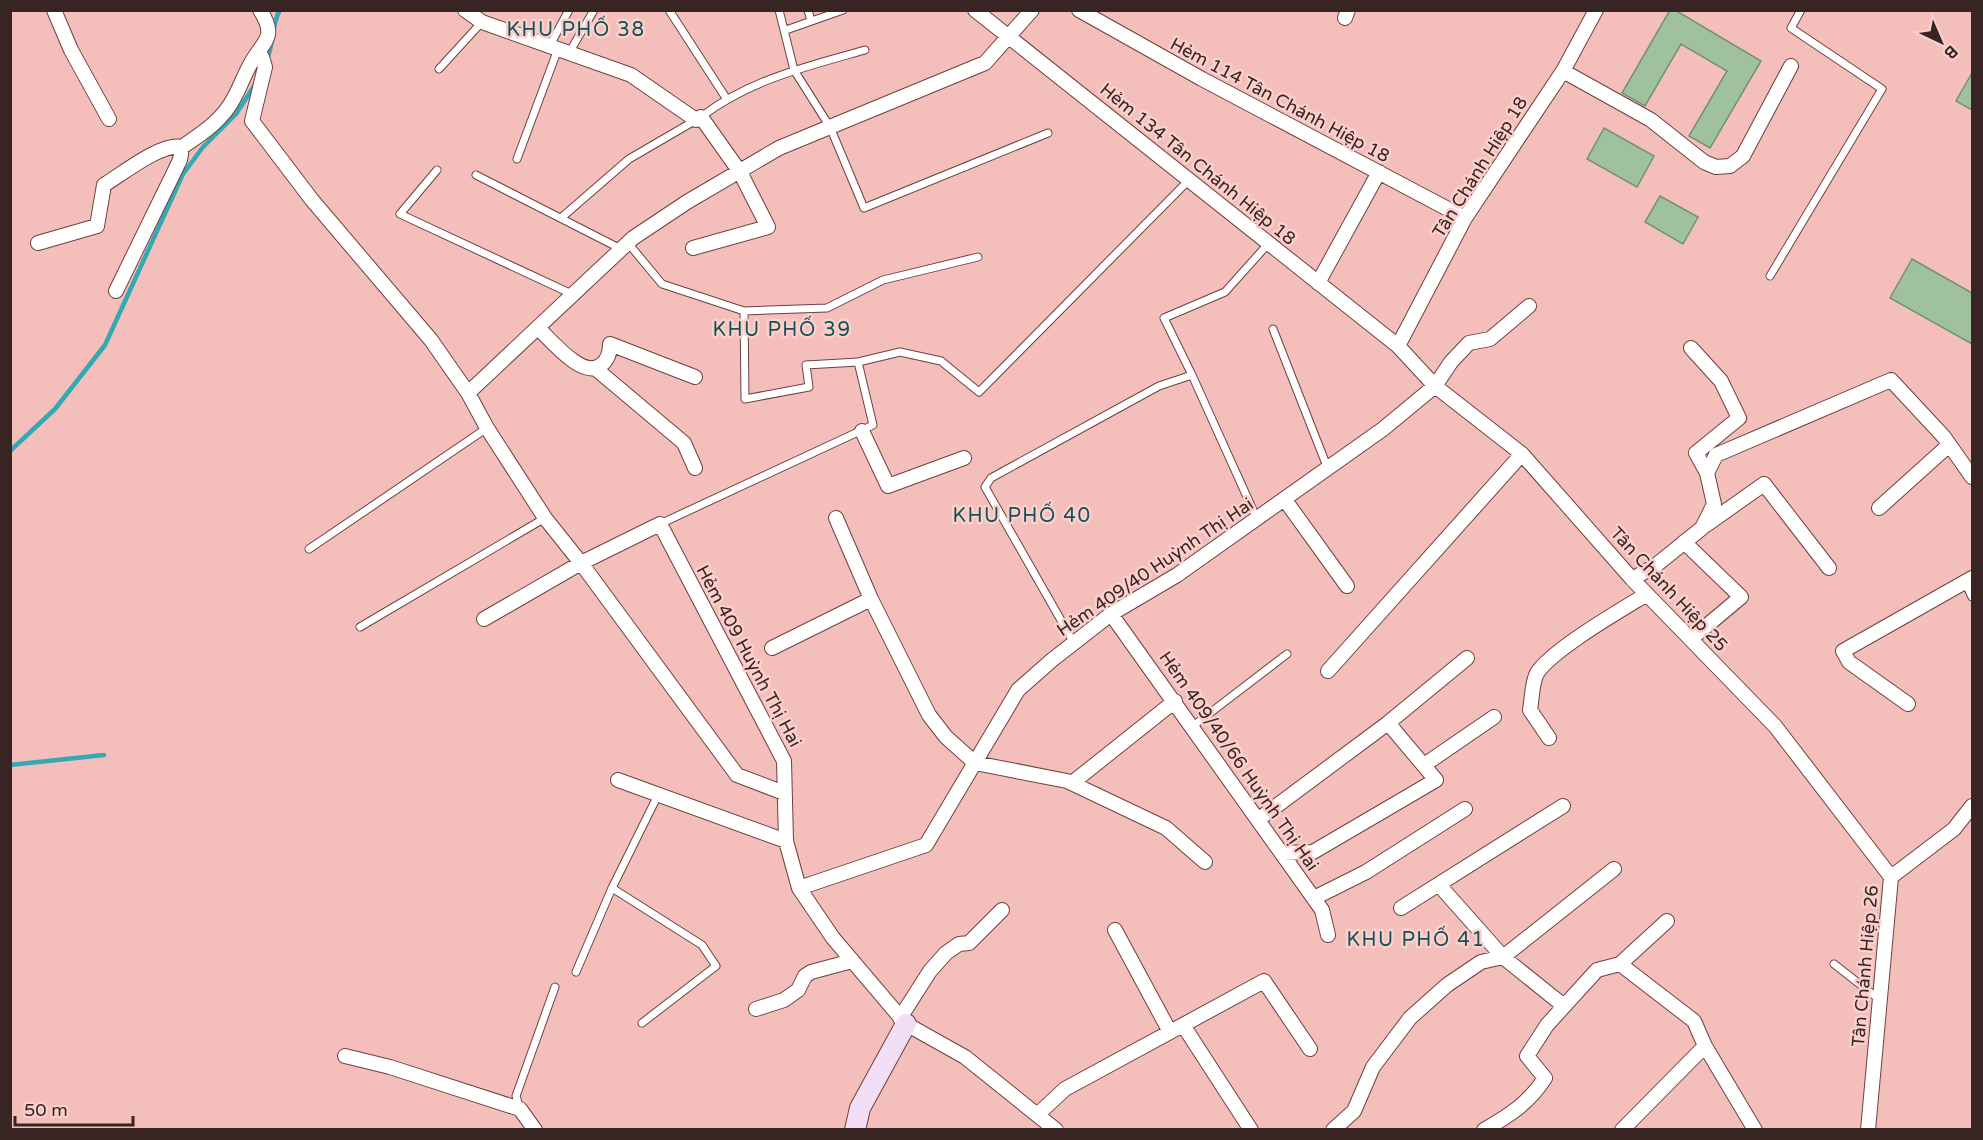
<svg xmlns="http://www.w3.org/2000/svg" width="1983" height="1140" font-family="'Varela Round',sans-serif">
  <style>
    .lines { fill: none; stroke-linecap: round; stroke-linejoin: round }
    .stream { stroke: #32a9b3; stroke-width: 4.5 }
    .building { fill: #a0c19e; stroke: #729271; stroke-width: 1.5 }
    .lane-casing { stroke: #6c413f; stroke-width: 9 }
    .street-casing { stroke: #6c413f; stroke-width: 16 }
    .secondary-casing { stroke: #6c413f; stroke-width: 22 }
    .lane { stroke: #fff; stroke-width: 7 }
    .street { stroke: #fff; stroke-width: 14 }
    .secondary { stroke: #f3dff5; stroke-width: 20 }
    .labels { text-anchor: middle; stroke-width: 5; stroke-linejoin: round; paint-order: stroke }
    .street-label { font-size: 18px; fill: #382523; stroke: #facfcc }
    .neighbourhood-label { font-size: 20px; letter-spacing: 1.5px; fill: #145156; stroke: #facfcc }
  </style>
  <rect width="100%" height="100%" fill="#f4bfbb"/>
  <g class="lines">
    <path class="stream" d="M267,59C274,44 271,25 280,10
      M10,451L55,409L105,345L183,174L203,147L236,114L256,83
      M10,765L104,755"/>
  </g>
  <path class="building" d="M1670,10H1675L1761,61L1710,148L1689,136L1727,71L1681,44L1645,106L1622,93Z
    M1972,73V110L1956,101Z
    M1604,128L1654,156L1637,187L1587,159Z
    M1660,196L1698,217L1683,244L1645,222Z
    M1912,259L1972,293V344L1890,298Z"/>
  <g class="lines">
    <g class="lane-casing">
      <path id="lane" d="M669,10L726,98
        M779,10L794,70L830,127L864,208L1048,133
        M808,10L811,21
        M786,30L843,10
        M549,47L569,10
        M569,53L594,10
        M439,69L482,22
        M701,117C749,80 808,66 865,50
        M517,159L558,49
        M437,170L400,214L574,295
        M476,175L621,249
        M561,218L629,159L696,120
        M628,243L662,284L744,311L827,308L883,280L978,257
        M1770,276L1882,89L1791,28L1801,10
        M744,311L745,399L809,387L806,365L858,362
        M1273,329L1328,469
        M1192,375L1257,519
        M660,524L873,425L858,362L900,352L941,361L979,392L1189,180
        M309,549L487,428
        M1965,582L1972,597
        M360,627L545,518
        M1074,643L985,487L991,478L1159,386L1192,375L1164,318L1225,292L1268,244
        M1193,726L1287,654
        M612,888L702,945L716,966L642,1023
        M1834,964L1880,1000
        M576,972L612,888L658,795
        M520,1109L516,1096L555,987"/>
    </g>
    <g class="street-casing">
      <path id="street" d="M54,10L71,50L109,119
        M465,10L482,22L631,75L696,120L701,117L740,172L768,227L693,248
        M975,10L1398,346L1435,386L1522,454L1632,579L1775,726L1891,877
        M1079,10L1202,79L1465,218
        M1345,18L1348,10
        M258,54L262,57L265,67L252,121L312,200L431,340L468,393L487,428L545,518L581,563L660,524L784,761L786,841L799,888L833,938L906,1024L965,1057L1056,1130
        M1563,71L1651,120L1704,162L1716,167L1730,166L1743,156L1791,66
        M38,243L97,226L104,185C122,174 162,142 182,147C203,133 224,119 235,96C241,85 245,73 251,63C263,41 278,38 260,10
        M1318,283L1379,172
        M116,291L180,160L182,147
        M538,328C551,340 583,380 601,365C608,360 610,353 610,344L695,377
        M1398,346L1465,218L1563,71L1596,10
        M1691,348L1721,381L1739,418L1696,453L1707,473
        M596,369L684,443L695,468
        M468,393L633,238L687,202L779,148L985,63L1032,10
        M862,431L888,486L964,458
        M1285,500L1347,586
        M1879,508L1949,445
        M836,518L871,599L929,715L946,737L975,763L1067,781L1166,828L1205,862
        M1706,525L1764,484L1829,568
        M1684,542L1741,597L1691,639
        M1632,579L1655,566L1702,528L1714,504L1707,473L1716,455L1891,380L1944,437L1972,477
        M1111,614L1322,910L1328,935
        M484,619L581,563L737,775L784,793
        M772,648L871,599
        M1328,671L1522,454
        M1908,704L1849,662L1843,651L1972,578
        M1549,738L1530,710C1532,699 1532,682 1537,673C1553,649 1621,610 1647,594
        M1424,765L1494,717
        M618,780L786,841
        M1072,783L1175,701
        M1259,819L1388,723L1467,658
        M1283,853L1313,852L1436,780L1388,723
        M1440,886L1503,957L1564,1006
        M799,888L926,845L1018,690L1052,660L1111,614L1177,575L1383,429L1435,386L1451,362L1469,343L1490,339L1529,306
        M1314,898L1366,872L1465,809
        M1401,908L1563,806
        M1115,930L1170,1032
        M1620,964L1667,921
        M756,1009L784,1000L798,990L805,976L811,972L852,961
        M900,1018L930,971L946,953L959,944L969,943L1002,910
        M1183,1025L1251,1130
        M345,1056L390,1067L520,1109L535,1130
        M1037,1115L1065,1089L1264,981L1310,1049
        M1333,1130L1354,1111L1373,1067L1410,1018L1447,985L1481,962L1503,957L1614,869
        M1484,1130C1510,1115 1529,1103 1545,1078L1527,1056L1547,1025L1597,970L1620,964L1694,1021L1705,1046L1755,1130
        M1622,1130L1705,1046
        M1868,1130L1891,877L1954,829L1972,806"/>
    </g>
    <g class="secondary-casing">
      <path id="secondary" d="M855,1130L860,1108L906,1024"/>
    </g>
    <use href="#lane" class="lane"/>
    <use href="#street" class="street"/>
    <use href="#secondary" class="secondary"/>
  </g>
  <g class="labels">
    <g class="street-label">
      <text transform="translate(1280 100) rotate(28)" y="6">Hẻm 114 Tân Chánh Hiệp 18</text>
      <text transform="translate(1198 164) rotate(39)" y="6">Hẻm 134 Tân Chánh Hiệp 18</text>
      <text transform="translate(1480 167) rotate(-58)" y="6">Tân Chánh Hiệp 18</text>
      <text transform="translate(1155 567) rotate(-34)" y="6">Hẻm 409/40 Huỳnh Thị Hai</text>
      <text transform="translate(1669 589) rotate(47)" y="6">Tân Chánh Hiệp 25</text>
      <text transform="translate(749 656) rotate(62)" y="6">Hẻm 409 Huỳnh Thị Hai</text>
      <text transform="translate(1239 761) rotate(55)" y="6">Hẻm 409/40/66 Huỳnh Thị Hai</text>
      <text transform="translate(1865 966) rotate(-85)" y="6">Tân Chánh Hiệp 26</text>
    </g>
    <g class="neighbourhood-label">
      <text x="576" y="36">KHU PHỐ 38</text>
      <text x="782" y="336">KHU PHỐ 39</text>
      <text x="1022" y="522">KHU PHỐ 40</text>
      <text x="1416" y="946">KHU PHỐ 41</text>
    </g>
  </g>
  <rect width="1983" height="1140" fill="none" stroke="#382523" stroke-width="24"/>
  <g transform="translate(1941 42) rotate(136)" stroke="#facfcc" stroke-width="4.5" paint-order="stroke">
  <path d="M0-4.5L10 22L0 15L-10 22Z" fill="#382523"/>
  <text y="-9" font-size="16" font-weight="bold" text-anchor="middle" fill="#382523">B</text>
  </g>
  <path d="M15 1116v9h118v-9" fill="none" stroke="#382523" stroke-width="3"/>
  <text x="24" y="1116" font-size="18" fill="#382523" stroke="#facfcc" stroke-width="4.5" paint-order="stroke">50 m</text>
</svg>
